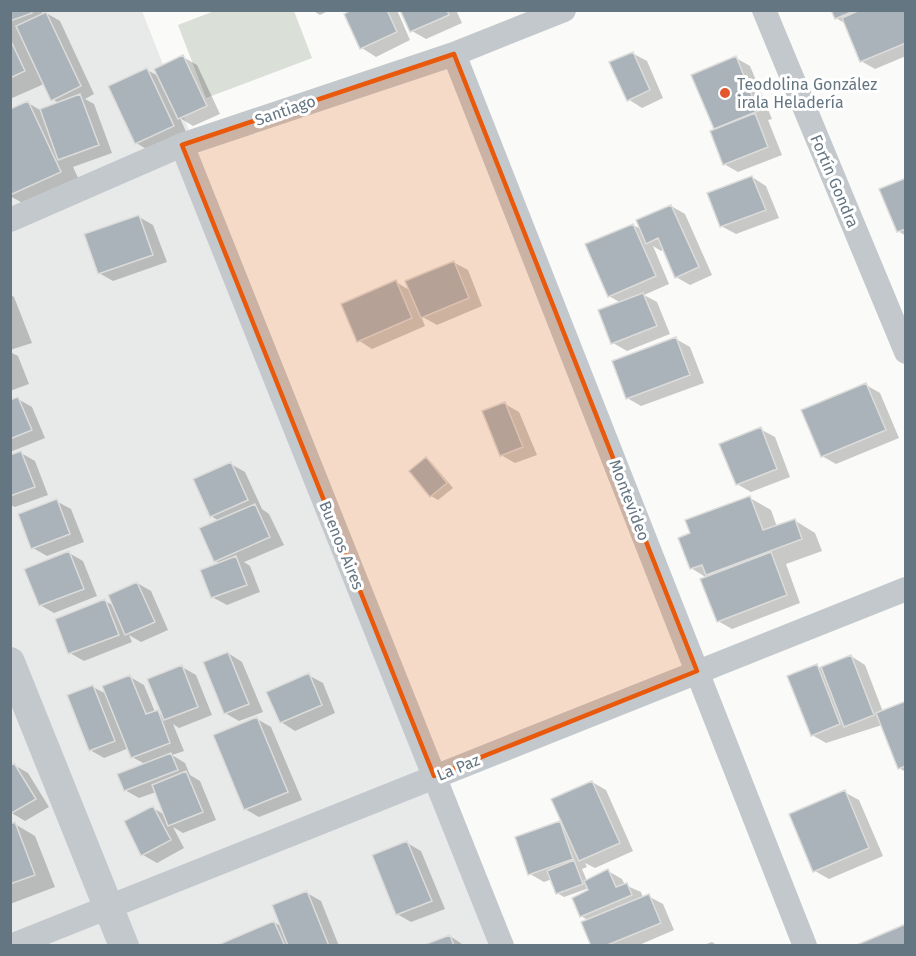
<svg xmlns="http://www.w3.org/2000/svg" width="916" height="956" font-family="'Fira Sans',sans-serif">
  <style>
    .built { fill: #e8e9e9 }
    .green { fill: #dadfd7 }
    .shadow { fill: #0003 }
    .building { fill: #aab3b9; stroke: #dcdcda; stroke-width: 1.5 }
    .lines { fill: none; stroke-linecap: round; stroke-linejoin: round }
    .minor { stroke: #c3c8cc; stroke-width: 24 }
    .tertiary { stroke: #c3c8cc; stroke-width: 30 }
    .marked { fill: #e8590c; fill-opacity: 0.2; stroke: #e8590c; stroke-width: 4.5; stroke-linejoin: round }
    .poi-dot { fill: #e4572e; stroke: #fff; stroke-width: 2 }
    .labels { text-anchor: middle; stroke-width: 6; stroke-linejoin: round; paint-order: stroke }
    .poi-label { font-size: 16px; fill: #657683; stroke: #fff; text-anchor: start }
    .street-label { font-size: 16px; fill: #657683; stroke: #fff }
  </style>
  <rect width="100%" height="100%" fill="#fafaf8"/>
  <path class="built" d="M10,11H142L510,945H11Z"/>
  <path class="green" d="M217,10L294,11L312,58L206,98L178,25Z"/>
  <path class="shadow" d="M10,10H41L43,15L46,13L60,21L94,94L85,99L94,104L112,153L73,167L81,184L30,207L10,196V111L28,103L40,110L59,103L52,99L44,84L10,99Z
    M312,10H330L320,15Z
    M354,10H397L410,40L376,57L362,48L346,14Z
    M402,10H456L462,23L426,39L412,31Z
    M833,10H906V56L875,69L861,61L846,24L836,18Z
    M632,53L647,61L663,98L642,108L628,99Z
    M183,57L197,65L220,114L193,126L180,118L187,134L150,151L136,143L147,70L160,77Z
    M736,58L750,66L772,119L768,120L782,155L738,172L724,164L716,130L693,76Z
    M752,177L766,186L779,218L736,234L721,226Z
    M906,180V236L898,231Z
    M671,206L685,214L712,275L690,285L676,277L664,249L661,251L653,246L669,284L644,295L657,302L670,334L627,351L613,343L621,303L609,296L633,225L642,230Z
    M139,217L153,225L167,262L113,281L99,273Z
    M453,262L468,270L482,306L437,325L421,316L425,326L372,349L358,340L396,282L411,291Z
    M10,294L14,297L32,343L10,350Z
    M676,339L690,347L704,383L641,406L627,398Z
    M10,352L18,356L29,384L10,391Z
    M866,385L880,393L899,438L836,464L822,456Z
    M18,399L32,407L45,438L10,452V402Z
    M505,404L519,412L537,455L515,463L501,455Z
    M760,429L775,437L790,477L751,492L737,484Z
    M21,453L35,461L48,495L15,507L10,505V457Z
    M426,459L432,463L453,488L438,500L431,496Z
    M231,464L245,472L262,509L269,514L284,545L244,562L250,566L260,592L227,605L212,597L220,564L215,561L219,521L211,516Z
    M750,498L771,510L777,527L794,520L815,533L822,551L786,564L800,603L732,629L718,621L707,578L691,568Z
    M56,501L71,509L84,542L47,556L33,548Z
    M69,553L83,561L97,596L54,613L40,605Z
    M137,583L151,591L168,630L141,642L129,635L132,642L84,661L70,653L105,601L114,606Z
    M228,653L242,662L263,712L239,721L225,713Z
    M851,656L865,665L883,712L906,703V772L899,768L882,725L826,743L812,735L817,666L821,668Z
    M182,667L196,675L212,715L179,728L173,724L184,751L172,755L185,763L190,775L200,781L216,820L183,833L173,827L184,848L157,863L143,855L153,808L165,815L156,792L139,798L125,790L145,764L132,757L129,748L104,758L90,750L93,687L108,695L130,677L144,685L155,712L163,715Z
    M308,675L323,683L335,713L295,731L281,722Z
    M257,719L271,727L302,800L259,817L245,809Z
    M14,765L28,773L49,807L25,821L10,812Z
    M592,782L606,790L633,851L595,868L585,863L587,867L582,869L587,881L608,871L622,879L625,885L641,892L643,898L648,896L663,904L674,930L637,946H593L588,920L581,916L573,899L590,891L589,888L564,897L557,893L552,879L544,882L530,874L560,823L565,826Z
    M844,792L859,800L883,856L829,879L815,871Z
    M15,824L35,836L55,887L10,904V825Z
    M407,843L421,851L445,909L411,922L397,914Z
    M307,893L321,901L339,946H222L274,922L282,927Z
    M450,936L465,946H426Z
    M712,942L718,946H701Z"/>
  <path class="building" d="M10,10H31L32,13L10,21Z
    M351,10H387L397,32L360,49L344,14Z
    M400,10H447L449,15L410,32Z
    M831,10H856L835,19Z
    M860,10H905L906,43L860,62L842,18Z
    M46,12L81,86L51,101L16,26Z
    M10,39L25,71L10,78Z
    M633,52L650,90L627,101L609,62Z
    M183,55L207,106L178,119L154,69Z
    M736,56L758,111L714,129L691,75Z
    M147,68L174,126L135,144L108,86Z
    M80,94L99,145L58,160L40,109Z
    M28,101L61,172L10,195V109Z
    M755,113L768,147L723,165L710,131Z
    M752,176L766,210L720,227L707,193Z
    M906,178V229L897,232L879,189Z
    M671,205L699,267L675,278L658,238L646,244L636,220Z
    M139,215L153,255L98,274L84,234Z
    M633,224L656,276L608,297L585,244Z
    M454,261L469,298L421,318L405,281Z
    M396,280L412,318L357,342L341,304Z
    M643,293L657,326L611,344L598,310Z
    M676,337L690,375L626,399L612,361Z
    M866,383L886,430L821,457L801,410Z
    M18,397L32,430L10,439V400Z
    M505,402L523,447L500,456L482,411Z
    M761,427L777,469L736,485L719,444Z
    M21,451L35,487L10,496V455Z
    M426,457L447,483L430,497L409,471Z
    M231,462L248,500L210,517L193,479Z
    M750,496L763,530L795,519L802,539L706,575L702,565L690,569L678,538L690,533L685,520Z
    M57,499L70,534L31,549L18,514Z
    M255,504L270,537L214,562L199,528Z
    M69,551L84,589L39,606L24,569Z
    M771,552L787,595L717,622L700,579Z
    M236,556L247,585L211,598L200,570Z
    M137,582L155,622L125,635L108,595Z
    M105,599L119,635L68,654L55,619Z
    M228,652L249,704L224,714L203,662Z
    M851,655L874,715L844,727L821,667Z
    M817,664L840,724L811,736L787,676Z
    M182,665L198,707L164,720L147,679Z
    M309,673L322,705L280,723L266,692Z
    M130,675L146,714L158,710L170,743L131,758L102,686Z
    M93,685L115,741L89,751L67,695Z
    M906,701V766L898,769L876,713Z
    M257,717L288,792L244,810L213,735Z
    M171,753L178,770L124,791L117,774Z
    M14,763L36,799L10,814V766Z
    M186,771L203,812L168,826L152,785Z
    M592,781L620,843L579,861L551,799Z
    M845,790L869,848L813,872L789,814Z
    M153,806L171,840L141,856L124,821Z
    M560,821L573,859L528,875L515,837Z
    M15,822L35,875L10,884V824Z
    M407,841L432,901L396,915L372,855Z
    M574,860L583,884L556,894L547,871Z
    M608,869L616,887L627,883L632,895L580,917L572,898L588,890L584,881Z
    M307,891L329,946H288L272,905Z
    M649,894L661,923L605,946H591L581,922Z
    M274,921L285,946H221L220,944Z
    M906,924V946H860L859,944Z
    M450,935L454,946H421Z"/>
  <g class="lines">
    <path class="minor" d="M764,10L906,352
      M454,54L805,946
      M182,145L502,946
      M10,220L182,145L454,54L564,10
      M11,946L906,589"/>
    <path class="tertiary" d="M10,662L124,946"/>
  </g>
  <path class="marked" d="M454,54L697,671L434,776L182,145Z"/>
  <circle class="poi-dot" cx="725" cy="93" r="6"/>
  <g class="labels">
    <g class="poi-label">
      <text x="737" y="90">Teodolina González<tspan x="737" dy="18">irala Heladería</tspan></text>
    </g>
    <g class="street-label">
      <text transform="translate(285 110) rotate(-19)" y="6">Santiago</text>
      <text transform="translate(835 181) rotate(67)" y="6">Fortín Gondra</text>
      <text transform="translate(630 500) rotate(69)" y="6">Montevideo</text>
      <text transform="translate(342 545) rotate(68)" y="6">Buenos Aires</text>
      <text transform="translate(458 767) rotate(-22)" y="6">La Paz</text>
    </g>
  </g>
  <rect width="916" height="956" fill="none" stroke="#657683" stroke-width="24"/>
</svg>
